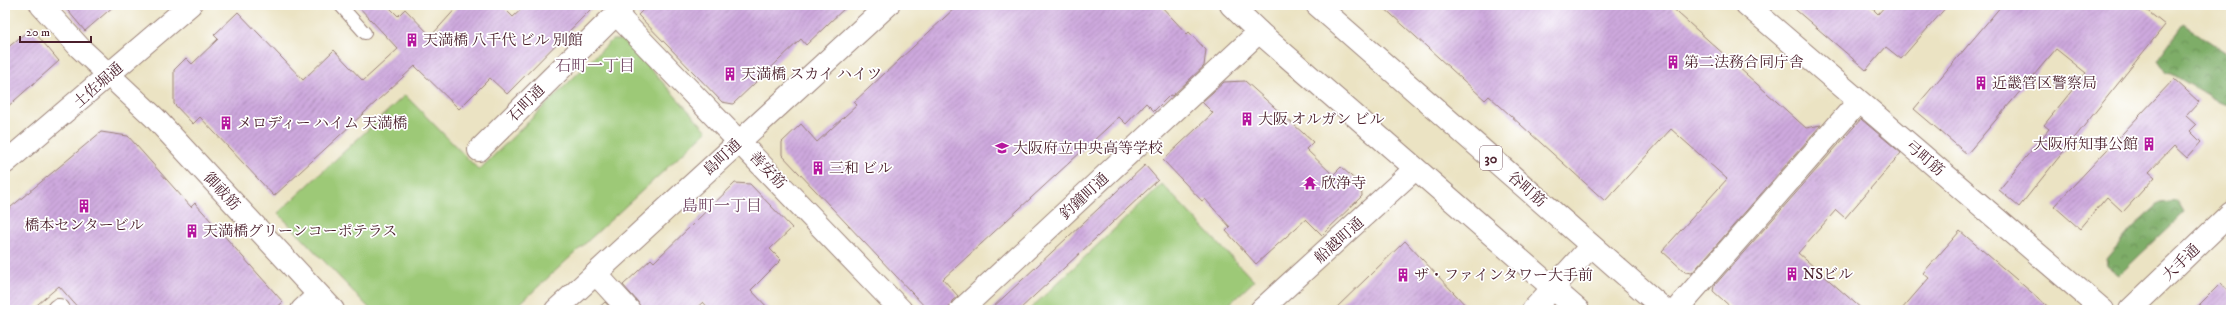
<svg xmlns="http://www.w3.org/2000/svg" width="2236" height="315" font-family="'IM FELL DW Pica','Noto Serif JP',serif">
  <style>
    .forest { fill: url(#forest-crowns); stroke: #64664a }
    .green { fill: #9dc977; stroke: #747451 }
    .building { fill: url(#building-hatch) }
    .lines { fill: none; stroke-linecap: round; stroke-linejoin: round }
    .lane-casing { stroke: #9a8177; stroke-width: 14 }
    .street-casing { stroke: #9a8177; stroke-width: 24 }
    .secondary-casing { stroke: #9a8177; stroke-width: 24 }
    .primary-casing { stroke: #9a8177; stroke-width: 24 }
    .lane { stroke: #fff; stroke-width: 12 }
    .street { stroke: #fff; stroke-width: 22 }
    .secondary { stroke: #fff; stroke-width: 22 }
    .primary { stroke: #fff; stroke-width: 22 }
    .labels { text-anchor: middle; stroke-width: 3.5; stroke-linejoin: round; paint-order: stroke }
    .shield { fill: #fff; stroke: #80626b; stroke-width: 1 }
    .shield-label { font-size: 14px; font-weight: bold; fill: #4a1f2b }
    .poi-label { font-size: 15px; fill: #4a1f2b; stroke: #fff; text-anchor: start }
    .street-label { font-size: 15px; fill: #4a1f2b; stroke: #fff }
    .neighbourhood-label { font-size: 16px; fill: #784f6a; stroke: #fff }
  </style>
  <defs>
    <pattern id="forest-crowns" width="20" height="18" patternUnits="userSpaceOnUse"><rect width="20" height="18" fill="#7ead68"/><path d="M2 6a3 3 0 1 1 6 0M12 15a3 3 0 1 1 6 0" fill="none" stroke="#698c56"/></pattern>
    <pattern id="building-hatch" width="6" height="6" patternUnits="userSpaceOnUse"><rect width="6" height="6" fill="#cea9de"/><path d="M-1 1l2-2M0 6l6-6M5 7l2-2" fill="none" stroke="#a989b4"/></pattern>
  </defs>
  <rect width="100%" height="100%" fill="#fff"/>
  <filter id="ink" filterUnits="userSpaceOnUse"><feTurbulence type="fractalNoise" baseFrequency=".025" numOctaves="2"/><feDisplacementMap in="SourceGraphic" scale="8" xChannelSelector="R" yChannelSelector="G"/><feConvolveMatrix kernelMatrix="1 2 1 2 8 2 1 2 1" color-interpolation-filters="sRGB"/></filter>
  <filter id="wash" filterUnits="userSpaceOnUse"><feTurbulence type="fractalNoise" baseFrequency=".012" numOctaves="4" result="noise"/><feDisplacementMap in="SourceGraphic" scale="16" xChannelSelector="R" yChannelSelector="G"/><feGaussianBlur stdDeviation="0.9" result="paint"/><feColorMatrix in="noise" values="0 0 0 0 0 0 0 0 0 0 0 0 0 0 0 0 0 1.4 0 .05"/><feComposite in="paint" operator="in"/></filter>
  <g filter="url(#wash)">
    <rect width="100%" height="100%" fill="#ebe3c3"/>
    <path class="forest" d="M2183,24L2231,56V107L2219,102L2172,74L2166,73L2157,60Z
      M2177,201L2184,213L2119,275L2107,266L2106,259L2133,227L2160,203Z"/>
    <path class="green" d="M612,40H624L707,131L513,310H371L278,213L405,95L479,170Z
      M1162,184L1254,281L1223,310H1029Z"/>
    <g id="blocks">
      <path class="building" d="M63,5H115L85,31Z
        M357,5H387L398,16L405,9L431,36L459,5H501L513,17L526,5H595L507,94L490,78L459,109L415,66L274,196L200,117L193,124L174,104V70L186,58L192,64L218,39L214,35L238,12L303,80L334,50L363,81L398,49Z
        M648,5H848L806,45L801,39L733,104L722,102L638,15Z
        M958,5H1160L1187,34L1189,32L1206,50L1204,66L1172,96L1170,95L1154,111L1146,103L1126,124L1119,117L943,279L958,296L952,301L949,310H928L782,155V142L801,124L817,142L857,105L854,102Z
        M1381,5H1669L1806,128L1821,125L1692,273L1685,272L1662,251L1727,179L1671,129L1605,201L1489,96L1485,100Z
        M1790,5H1869L1878,14L1886,5H1948L1901,59L1886,47L1866,70Z
        M2002,5H2140L2165,25L2019,207L1999,190L2049,129L2044,125L2086,73L2056,49L1967,154L1914,109Z
        M31,28L59,61L5,109V50Z
        M2174,79L2199,102L2186,116L2196,125L2190,131L2201,142L2187,158L2174,146L2149,172L2155,177L2123,212L2107,197L2080,229L2054,206Z
        M1245,81L1313,142L1306,149L1333,175L1341,167L1361,185L1362,196L1322,235L1306,219L1256,264L1226,231L1230,227L1205,199L1202,201L1163,160L1213,113L1202,102L1224,82Z
        M1861,119L1901,153L1845,218L1836,210L1798,253L1863,310H1734L1713,291L1714,286Z
        M101,132L128,136L191,207L195,203L283,302L274,310H80L59,286L31,310H5V212Z
        M1145,165L1158,180L1019,310H990Z
        M735,183L750,184L792,228L770,249L781,260L751,290L770,310H710L703,302L694,310H641L638,302L623,285L651,259L654,262Z
        M1960,231L2052,310H1901L1929,278L1923,273Z
        M1405,241L1470,310H1334Z
        M2221,283L2231,294V310H2194Z
        M605,302L612,310H596Z"/>
    </g>
  </g>
  <g filter="url(#ink)">
    <use href="#blocks" fill-opacity="0" stroke="#9a8177" stroke-width="1"/>
    <g class="lines">
      <g class="lane-casing">
        <path id="lane" d="M340,5L365,33"/>
      </g>
      <g class="street-casing">
        <path id="street" d="M41,5L80,48L109,75
          M1747,5L2103,310
          M479,150L616,14L901,310
          M596,274L629,310
          M58,310H59
          M302,310L318,295
          M961,310L1259,32
          M1261,310L1415,169
          M1533,310L1591,246
          M1676,310L1859,101"/>
      </g>
      <g class="secondary-casing">
        <path id="secondary" d="M616,14L624,5
          M109,75L155,118L333,310
          M5,163L190,5
          M556,310L888,5
          M2130,310L2231,213"/>
      </g>
      <g class="primary-casing">
        <path id="primary" d="M1231,5L1259,32L1578,310
          M1317,5L1665,310"/>
      </g>
      <use href="#lane" class="lane"/>
      <use href="#street" class="street"/>
      <use href="#secondary" class="secondary"/>
      <use href="#primary" class="primary"/>
    </g>
  </g>
  <defs>
    <g id="building-bare" transform="scale(1.08)"><path d="M-4-6H4V6H1V3H-1V6H-4ZM-2.5-4.3h1.7v1.8h-1.7ZM.8-4.3h1.7v1.8H.8ZM-2.5-1h1.7V.8h-1.7ZM.8-1h1.7V.8H.8Z" fill="#b5179e" stroke="#fff" stroke-width="2.5" paint-order="stroke"/></g>
    <g id="school-bare" transform="scale(1.08)"><path d="M0-5L7-2L0 1L-7-2ZM-4 1L0 2.5L4 1V4Q0 6-4 4Z" fill="#b5179e" stroke="#fff" stroke-width="2.5" paint-order="stroke"/></g>
    <g id="temple-bare" transform="scale(1.08)"><path d="M0-6L5-2H3V0L6.5 2.5H4V6H1.5V3h-3V6H-4V2.5H-6.5L-3 0V-2H-5Z" fill="#b5179e" stroke="#fff" stroke-width="2.5" paint-order="stroke"/></g>
  </defs>
  <g fill-rule="evenodd">
    <use href="#building-bare" x="412" y="40"/>
    <use href="#building-bare" x="1673" y="62"/>
    <use href="#building-bare" x="730" y="74"/>
    <use href="#building-bare" x="1981" y="83"/>
    <use href="#building-bare" x="1247" y="119"/>
    <use href="#building-bare" x="226" y="123"/>
    <use href="#building-bare" x="2149" y="144"/>
    <use href="#school-bare" x="1002" y="148"/>
    <use href="#building-bare" x="818" y="168"/>
    <use href="#temple-bare" x="1310" y="183"/>
    <use href="#building-bare" x="84" y="206"/>
    <use href="#building-bare" x="192" y="231"/>
    <use href="#building-bare" x="1792" y="274"/>
    <use href="#building-bare" x="1403" y="275"/>
  </g>
  <g class="labels">
    <rect class="shield" x="1480" y="146" width="22" height="24" rx="3"/>
    <g class="shield-label">
      <text x="1491" y="163">30</text>
    </g>
    <g class="poi-label">
      <text x="423" y="45">天満橋 八千代 ビル 別館</text>
      <text x="1684" y="67">第二法務合同庁舎</text>
      <text x="741" y="79">天満橋 スカイ ハイツ</text>
      <text x="1992" y="88">近畿管区警察局</text>
      <text x="1258" y="124">大阪 オルガン ビル</text>
      <text x="237" y="128">メロディー ハイム 天満橋</text>
      <text x="2138" y="149" text-anchor="end">大阪府知事公館</text>
      <text x="1013" y="153">大阪府立中央高等学校</text>
      <text x="829" y="173">三和 ビル</text>
      <text x="1321" y="188">欣浄寺</text>
      <text x="84" y="230" text-anchor="middle">橋本センタービル</text>
      <text x="203" y="236">天満橋グリーンコーポテラス</text>
      <text x="1803" y="279">NSビル</text>
      <text x="1414" y="280">ザ・ファインタワー大手前</text>
    </g>
    <g class="street-label">
      <text transform="translate(98 85) rotate(-41)" y="5">土佐堀通</text>
      <text transform="translate(526 103) rotate(-45)" y="5">石町通</text>
      <text transform="translate(722 157) rotate(-43)" y="5">島町通</text>
      <text transform="translate(1925 158) rotate(40)" y="5">弓町筋</text>
      <text transform="translate(768 170) rotate(46)" y="5">善安筋</text>
      <text transform="translate(1527 189) rotate(41)" y="5">谷町筋</text>
      <text transform="translate(222 191) rotate(47)" y="5">御祓筋</text>
      <text transform="translate(1084 196) rotate(-43)" y="5">釣鐘町通</text>
      <text transform="translate(1339 240) rotate(-42)" y="5">船越町通</text>
      <text transform="translate(2181 262) rotate(-44)" y="5">大手通</text>
    </g>
    <g class="neighbourhood-label">
      <text x="595" y="71">石町一丁目</text>
      <text x="722" y="211">島町一丁目</text>
    </g>
  </g>
  <rect width="2236" height="315" fill="none" stroke="#fff" stroke-width="20"/>
  <path d="M20 36v6h71v-6" fill="none" stroke="#4a1f2b" stroke-width="2"/>
  <text x="26" y="36" font-size="12" fill="#4a1f2b" stroke="#ffffff" stroke-width="3" paint-order="stroke">20 m</text>
</svg>
